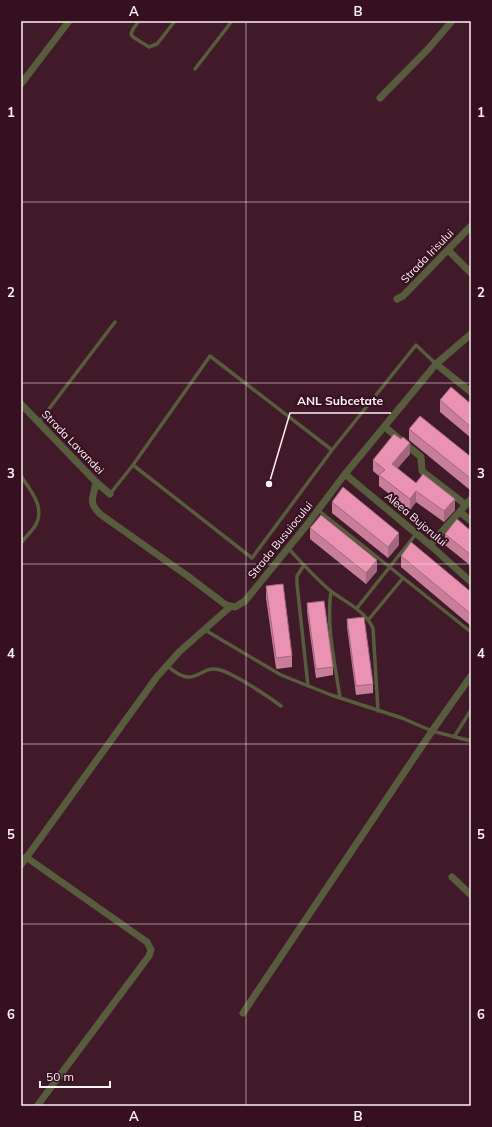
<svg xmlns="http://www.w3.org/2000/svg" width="492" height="1127" font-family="Mulish,sans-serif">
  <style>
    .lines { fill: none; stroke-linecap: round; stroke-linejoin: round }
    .service { stroke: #565c3c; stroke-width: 3.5 }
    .minor { stroke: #565c3c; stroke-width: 7 }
    .wall { fill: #c87e98 }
    .shaded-wall { fill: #a3667c }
    .building { fill: #e992b1; stroke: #a3667c }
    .grid { fill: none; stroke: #fcf1f4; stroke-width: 1; stroke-opacity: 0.55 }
    .labels { text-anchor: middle; stroke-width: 4; stroke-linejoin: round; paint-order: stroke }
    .street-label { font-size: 11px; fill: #fcf1f4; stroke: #361020 }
    .leader { fill: none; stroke: #fcf1f4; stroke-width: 1.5 }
    .callout-dot { fill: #fcf1f4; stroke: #361020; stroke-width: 1.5 }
    .callout-label { font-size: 12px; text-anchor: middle; font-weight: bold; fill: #fcf1f4; stroke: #361020; stroke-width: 4; stroke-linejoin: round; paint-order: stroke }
    .neatline { fill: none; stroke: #fcf1f4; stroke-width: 1.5 }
    .grid-label { font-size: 13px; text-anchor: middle; font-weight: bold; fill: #fcf1f4 }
  </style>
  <rect width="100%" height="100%" fill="#411a29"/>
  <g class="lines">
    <path class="service" d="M139,21L133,29L131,34L133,37L149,47L157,44L175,21
      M195,69L232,21
      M39,422L115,322
      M133,465L252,558L332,450
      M21,476C31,491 46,508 35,526C31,532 25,538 21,543
      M110,494L133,465L210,356L332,450L416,345L436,364
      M318,510L471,632
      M288,548C302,563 316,579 332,592C347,603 364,610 373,628L378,711
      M304,565L297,576V584L308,686
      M331,591C326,626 335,663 340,698
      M357,608L416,534
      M369,619L403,578
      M205,630L281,675L331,695L402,718L432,731L471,741
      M167,665C172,671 183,678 191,677C202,675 206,666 220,670C235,674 269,697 281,706
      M454,737L471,710"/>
    <path class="minor" d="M21,84L69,21
      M380,98L429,48L452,21
      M448,250L471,273
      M397,299L403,296L471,226
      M436,364L471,392
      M21,404L96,482L110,494
      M385,427L421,457L422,471L466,505
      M345,474L430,545L471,582
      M96,482C94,497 87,501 100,514L189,577L226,605L235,607L245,601L306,526L345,474L436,364L471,334
      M460,512L471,521
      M430,545L471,499
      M26,857L147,942L151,950L149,956L37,1106
      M21,865L156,678L179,652L230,607
      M452,877L471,895
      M243,1013L432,731L471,676"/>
  </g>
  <path class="wall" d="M440,400L471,404V438L440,412Z
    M409,429L471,457V489L470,490L409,440Z
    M410,454L397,468L416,483L455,510L444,522L416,502L410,510L379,486V476L373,471V460Z
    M332,502L399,545L388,558L332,513Z
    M310,528L377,571L366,584L310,539Z
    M471,531V566L445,545V534Z
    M401,556L471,592V626L401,567Z
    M266,586L292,656V667L277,669L276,668L266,598Z
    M307,603L333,667V675L316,678L307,612Z
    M347,619L373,684V693L356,695L347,627Z"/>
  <path class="shaded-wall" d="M410,443V454L392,475V464Z
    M471,477V489L470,490V478Z
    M416,491V502L410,510V499Z
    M455,499V510L444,522V511Z
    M399,533V545L388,558V547Z
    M377,560V571L366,584V573Z"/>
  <path class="building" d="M451,387L471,404V427L440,400Z
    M420,416L471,457V477L470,478L409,429Z
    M394,434L401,439L403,437L410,443L392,464L416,483L423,474L455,499L444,511L416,491L410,499L379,475L385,470L373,460Z
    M343,487L399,533L388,547L332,502Z
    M321,515L377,560L366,573L310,528Z
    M457,519L471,531V555L445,534Z
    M411,542L471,592V614L401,556Z
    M283,584L292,656L277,658L276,657L266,586Z
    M324,601L333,667L316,669L307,603Z
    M364,617L373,684L356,686L347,619Z"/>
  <path class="grid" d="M246,21V1106M21,202H471M21,383H471M21,564H471M21,744H471M21,924H471"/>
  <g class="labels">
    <g class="street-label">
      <text transform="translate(427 256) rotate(-46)" y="4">Strada Irisului</text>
      <text transform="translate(73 442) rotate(46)" y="4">Strada Lavandei</text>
      <text transform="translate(416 519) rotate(40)" y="4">Aleea Bujorului</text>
      <text transform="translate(280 540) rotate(-51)" y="4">Strada Busuiocului</text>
    </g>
  </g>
  <path class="leader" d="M269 484L290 413H391"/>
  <circle class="callout-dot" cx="269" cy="484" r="4"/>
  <g class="callout-label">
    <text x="340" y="405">ANL Subcetate</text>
  </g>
  <rect width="492" height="1127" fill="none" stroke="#361020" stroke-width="44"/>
  <path d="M40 1081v6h70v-6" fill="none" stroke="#fcf1f4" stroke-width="2"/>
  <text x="46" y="1081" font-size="12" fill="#fcf1f4" stroke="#361020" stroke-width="3" paint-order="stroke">50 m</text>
  <rect x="22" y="22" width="448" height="1083" class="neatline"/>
  <g class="grid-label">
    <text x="134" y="16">A</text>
    <text x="358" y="16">B</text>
    <text x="11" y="117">1</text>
    <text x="481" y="117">1</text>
    <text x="11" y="297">2</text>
    <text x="481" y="297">2</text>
    <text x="11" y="478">3</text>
    <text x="481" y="478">3</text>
    <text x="11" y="658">4</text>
    <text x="481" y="658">4</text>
    <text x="11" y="839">5</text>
    <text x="481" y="839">5</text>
    <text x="11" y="1019">6</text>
    <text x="481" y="1019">6</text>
    <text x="134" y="1121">A</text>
    <text x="358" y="1121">B</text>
  </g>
</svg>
